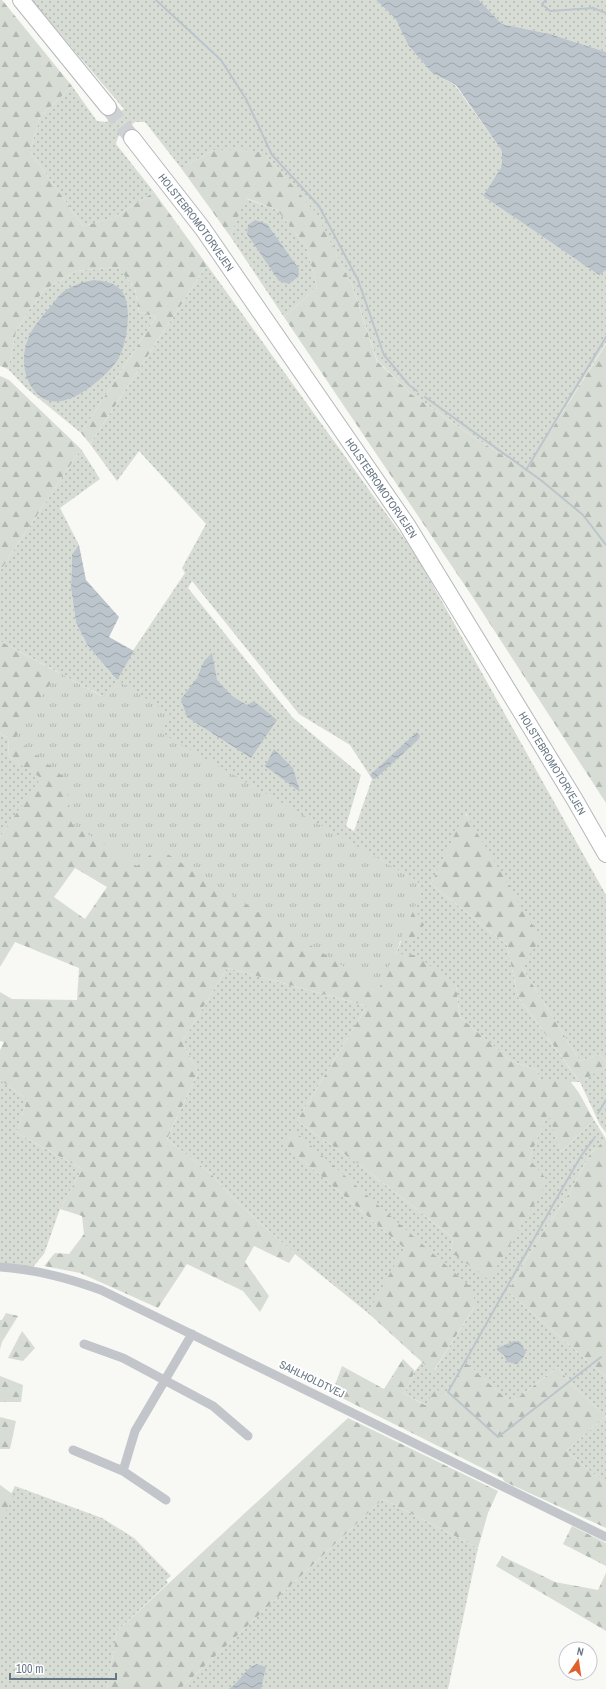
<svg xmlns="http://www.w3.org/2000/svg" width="606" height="1689" font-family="'Archivo Narrow',sans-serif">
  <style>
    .grass { fill: url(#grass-dots); fill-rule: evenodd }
    .forest { fill: url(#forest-firs); fill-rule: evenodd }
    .park { fill: url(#park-tufts) }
    .water { fill: url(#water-waves) }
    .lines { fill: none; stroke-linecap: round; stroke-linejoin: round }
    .stream { stroke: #bcc5cb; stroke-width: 2 }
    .highway-tunnel { stroke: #cdd1d4; stroke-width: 16; stroke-dasharray: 16 8; stroke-linecap: butt }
    .highway-casing { stroke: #b5b8bc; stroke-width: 18 }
    .street { stroke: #c2c5c9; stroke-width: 9 }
    .highway { stroke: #fff; stroke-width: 16 }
    .labels { text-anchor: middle; stroke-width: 4; stroke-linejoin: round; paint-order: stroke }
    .street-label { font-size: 11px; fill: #687786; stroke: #fff }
  </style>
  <defs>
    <pattern id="grass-dots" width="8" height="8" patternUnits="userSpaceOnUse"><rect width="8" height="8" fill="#d7ddd5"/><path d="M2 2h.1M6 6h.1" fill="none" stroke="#b2b8b2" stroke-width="1.8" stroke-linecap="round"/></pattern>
    <pattern id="forest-firs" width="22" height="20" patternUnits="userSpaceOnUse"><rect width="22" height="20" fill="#d7ddd5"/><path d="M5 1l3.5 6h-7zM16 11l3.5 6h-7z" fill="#b2b8b2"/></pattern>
    <pattern id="park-tufts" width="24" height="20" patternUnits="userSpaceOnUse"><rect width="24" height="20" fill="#d7ddd5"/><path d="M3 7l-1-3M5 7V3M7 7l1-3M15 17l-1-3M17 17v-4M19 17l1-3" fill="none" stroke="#b2b8b2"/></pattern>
    <pattern id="water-waves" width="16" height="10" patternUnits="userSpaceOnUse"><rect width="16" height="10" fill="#bcc5cb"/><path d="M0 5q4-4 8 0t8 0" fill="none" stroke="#9da5aa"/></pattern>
  </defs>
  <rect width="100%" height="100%" fill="#f8f8f5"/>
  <path class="grass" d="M31,0H376L395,18L408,45L432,73L455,85L502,151V166L483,196L598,274L606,270V343L526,470L475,438L411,394L377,360L352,285L314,211L264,153L214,150L181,168L145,122H135L118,137L116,144L154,192L113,218L83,226L30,151L40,117L72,86L97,121L106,122L124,109Z
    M479,0H606V52L550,34L502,24Z
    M245,198L277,210L306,246L317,287L284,317L230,236Z
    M207,265L416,555L606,895V1062L600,1054L580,1061L521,966L466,813L431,884L507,945L518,997L579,1081L606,1067V1133L600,1125L580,1082L540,1081L537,1070L511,1061L460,1017L456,986L396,954L414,907L421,893L417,881L160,733L117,680L104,697L0,641V571L81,449L100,479L60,508L79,545L72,554L71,588L76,623L88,646L116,679L128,658L185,573L182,568L206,524L139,451L117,481L90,444ZM192,581L299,714L350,745L372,779L354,831L378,847L346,826L361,775L293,718L188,588Z
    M117,267L135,288L139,312L156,317L81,433L26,388L8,369L16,332L27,313L44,290L77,271Z
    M0,733L8,738L9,757L42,778L0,837Z
    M227,968L367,1006L297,1121L360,1165L453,1238L451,1252L529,1159L548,1112L561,1152L594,1120L606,1139L590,1154L570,1192L533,1247L508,1292L606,1377V1416L569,1382L558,1367L511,1403L466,1363L445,1395L426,1405L404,1394L415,1371L422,1362L434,1371L475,1306L283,1143L405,1249L368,1313L295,1254L238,1203L211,1174L167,1139L198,1072L182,1042Z
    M0,1080L27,1099L17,1133L82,1169L60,1209L44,1254L33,1267L0,1263Z
    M606,1416V1484L566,1451Z
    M15,1486L102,1518L134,1538L171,1576L166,1580L168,1583L117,1631L107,1689H0V1517Z
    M383,1499L478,1548L448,1689H180Z"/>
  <path class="forest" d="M0,0H2L72,86L40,117L30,151L83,226L113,218L154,192L207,265L90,444L81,433L156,317L139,312L135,288L117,267L77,271L44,290L27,313L16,332L8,369L0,366Z
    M243,149L264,153L314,210L352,285L377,361L411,394L475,438L526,470L606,344V803L470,593L284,317L317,287L306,246L277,210L246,198L230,236L181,168L214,150Z
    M0,376L9,380L81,449L0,571Z
    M0,641L103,697L117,680L170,714L161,733L417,881L421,893L414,907L424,925L412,940L400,941L396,954L416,955L456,986L460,1017L511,1061L537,1070L540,1081H570L579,1093L594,1120L561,1152L548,1113L529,1159L548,1181L489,1280L451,1252L453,1238L360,1165L297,1121L367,1006L227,968L182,1042L198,1072L167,1139L211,1174L238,1203L295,1254L289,1263L254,1246L245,1262L269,1296L260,1312L243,1291L187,1264L158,1308L80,1273L44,1266L55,1253L69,1254L84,1234L82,1216L60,1209L82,1169L17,1133L27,1099L0,1080V1050L4,1042L0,1041V992L12,999L77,1000L79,968L15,942L0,967V837L41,778L9,757L8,738L0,733ZM75,868L107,887L85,919L54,897Z
    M465,813L541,939L521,966L580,1061L600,1054L606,1062V1067L580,1082L518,997L507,945L431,884Z
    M292,1129L473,1289L475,1306L433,1372L368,1313L404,1248L283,1143Z
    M606,1139V1377L508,1292L533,1247L570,1192L590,1154Z
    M6,1313L18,1316L2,1342L0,1349V1320H2Z
    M22,1331L35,1348L23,1361L8,1358Z
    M403,1359L415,1371L404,1394L425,1405L436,1389L445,1395L466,1363L511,1403L558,1367L569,1382L606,1416L566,1451L606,1484V1528L505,1482L502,1478L332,1393L342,1366L384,1389Z
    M0,1376L23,1385L21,1402H0Z
    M0,1417L16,1421L10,1449H0Z
    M348,1418L498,1491L488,1513L478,1548L383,1499L180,1689H107L117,1631Z
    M0,1485L14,1495L0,1523Z
    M572,1526L606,1543V1566L563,1544Z
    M502,1556L555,1582L598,1590L606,1573V1631L496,1566Z"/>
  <path class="park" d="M58,672L103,697L117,680L170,714L161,733L417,881L421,893L379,989L158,848L137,866L72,824L65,778L15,738Z"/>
  <path class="water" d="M376,0H479L502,24L550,34L606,52V270L599,275L483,196L502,166V151L456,85L432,73L408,45L395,18Z
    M255,220L267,224L299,269L298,277L289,284L279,281L247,234L248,225Z
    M94,280C103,281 113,282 120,289C134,303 127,346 117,361C104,379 64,414 41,397C21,382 20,353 31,332C37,322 44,314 52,305C56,300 60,293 66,290C75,284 84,282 94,280Z
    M79,545L86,580L119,617L109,637L134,651L117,680L88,646L76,623L71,588L72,554Z
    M212,653L217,680L232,696L247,705L254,701L277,720L251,758L187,717L181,699L197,678L204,661Z
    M417,732L420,736L418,740L375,779H373L370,775L373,772Z
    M274,749L293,768L300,792L265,766Z
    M514,1341L520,1342L526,1352L523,1358L517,1364L507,1362L504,1355L497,1350V1348Z
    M257,1664L266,1667L261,1689H229C240,1682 245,1668 257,1664Z"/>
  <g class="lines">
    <path class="stream" d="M156,0L221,60L246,99L272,155L319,206L358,280L384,355L409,385L417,391
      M546,0L542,4L550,11L593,8L606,13
      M425,397L542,481L583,515L606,545
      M526,470L606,337
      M598,1113L606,1100
      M595,1137L581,1156L554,1203L448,1392L498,1437L601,1357"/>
    <path class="highway-tunnel" d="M108,107L132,138"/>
    <g class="highway-casing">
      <g id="highway">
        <path d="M21,0L108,107"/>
        <path id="s1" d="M132,138L203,229L407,525L575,800L606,854"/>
      </g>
    </g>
    <path class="street" d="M0,1267C35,1269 68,1278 101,1290L606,1537
      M84,1344L123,1358L213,1406L248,1436
      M73,1450L123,1471L166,1500
      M123,1471L135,1431L192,1334"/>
    <use href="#highway" class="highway"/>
  </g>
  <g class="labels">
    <g class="street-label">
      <text dy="4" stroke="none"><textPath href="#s1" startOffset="106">HOLSTEBROMOTORVEJEN</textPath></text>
      <text dy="4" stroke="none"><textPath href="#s1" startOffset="430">HOLSTEBROMOTORVEJEN</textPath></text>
      <text dy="4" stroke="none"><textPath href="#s1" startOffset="754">HOLSTEBROMOTORVEJEN</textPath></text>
      <text transform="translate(312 1379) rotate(26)" y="4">SAHLHOLDTVEJ</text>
    </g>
  </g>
  <g transform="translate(578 1661) rotate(13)"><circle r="19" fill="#ffffff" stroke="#c3c9cf"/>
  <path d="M0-3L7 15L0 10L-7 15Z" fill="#e0602d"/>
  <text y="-6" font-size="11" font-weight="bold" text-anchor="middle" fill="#687786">N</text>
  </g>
  <path d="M10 1673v6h106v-6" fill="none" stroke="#687786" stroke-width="2"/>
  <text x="16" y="1673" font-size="12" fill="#687786" stroke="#ffffff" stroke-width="3" paint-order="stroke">100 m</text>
</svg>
